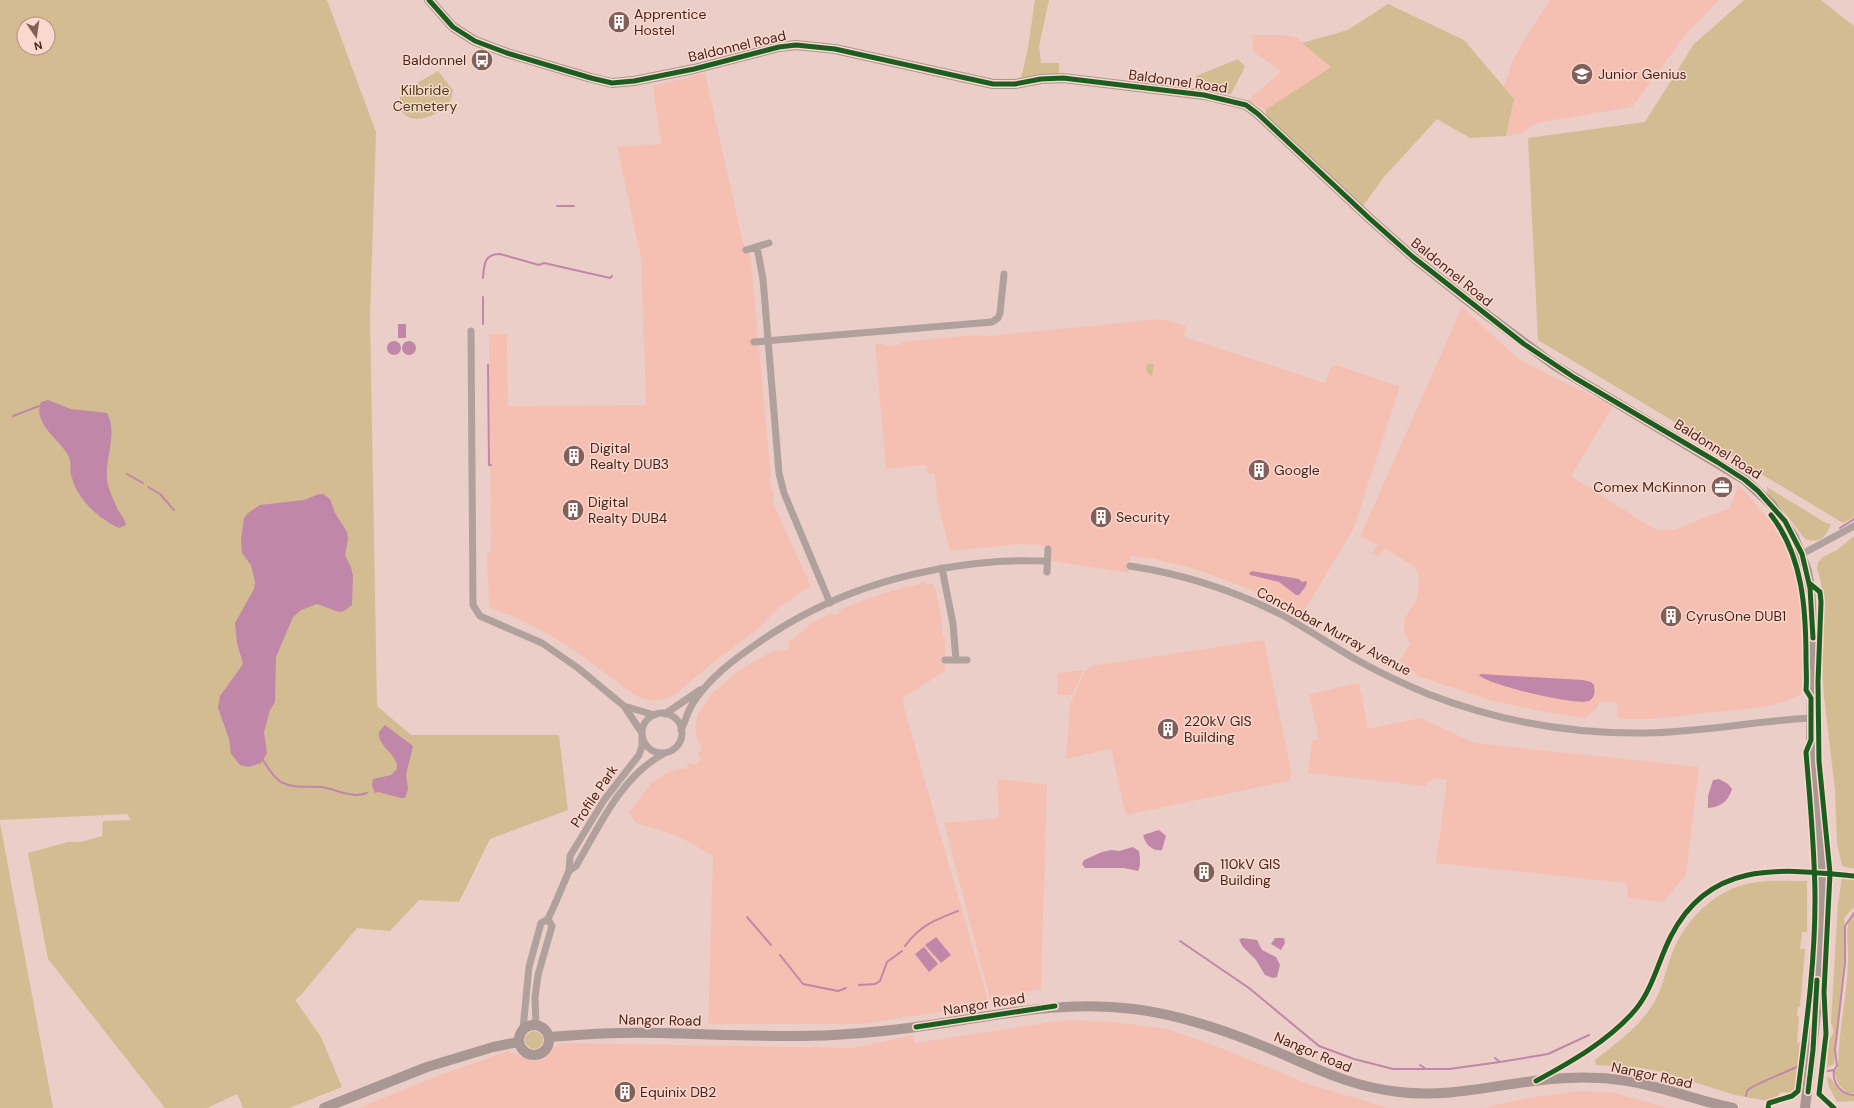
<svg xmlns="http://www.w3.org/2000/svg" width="1854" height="1108" font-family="'DM Sans',sans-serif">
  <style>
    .built { fill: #f5c0b1 }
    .green { fill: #d3bc92; fill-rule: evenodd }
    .water { fill: #c087a9 }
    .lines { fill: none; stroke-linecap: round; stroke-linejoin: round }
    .stream { stroke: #c087a9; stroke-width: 2 }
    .street { stroke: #b0a19c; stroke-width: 7 }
    .secondary { stroke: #a89792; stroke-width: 10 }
    .cycleway-casing { stroke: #fbd8ce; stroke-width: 8 }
    .cycleway { stroke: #1b5e20; stroke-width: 5 }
    .labels { text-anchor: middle; stroke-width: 3; stroke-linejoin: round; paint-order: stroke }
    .poi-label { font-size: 14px; fill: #46251c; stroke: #fbd8ce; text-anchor: start }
    .street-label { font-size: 14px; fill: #46251c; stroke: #fbd8ce }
    .park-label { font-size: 14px; fill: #443b15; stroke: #fbd8ce }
  </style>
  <rect width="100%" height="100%" fill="#ebcec7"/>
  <path class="built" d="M1550,0H1719L1687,33L1632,107L1537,123L1520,134L1506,136L1514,99L1504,87L1512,62L1527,35Z
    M1252,35H1284L1298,38L1302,43L1331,67L1265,110L1248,100L1282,71L1253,52Z
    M705,73L743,243L750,253L751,261L771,478L769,480L774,496L773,503L811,586L778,608L757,630L711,664L676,694L664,699L651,701L636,696L568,646L528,623L489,607L487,553H491L489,334H507L508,406L646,405L641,258L617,147L661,144L653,86Z
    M1462,307L1520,360L1613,406L1571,476L1654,529L1673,530L1730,508L1738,485L1752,499L1773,525L1783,542L1799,585L1802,612L1803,672L1801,694L1787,701L1764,707L1653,719H1621L1617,716V702H1599L1598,707L1585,718L1550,713L1489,700L1418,676L1410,668L1398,663L1410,644L1404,633V619L1418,597L1419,576L1415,567L1385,548L1378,557L1372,553L1378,544L1360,537Z
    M1161,319L1186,326L1184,337L1325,383L1331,367L1337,365L1400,387L1353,530L1302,614L1258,592L1192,568L1154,559L1131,556L1128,573L1052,561V546L1020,544L950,551L937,500L935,474H927L926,465L886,469L875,344L884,343V346L896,345H901V342L974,335L987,336Z
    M926,582L927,585L933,584L936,591L942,621V634L945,640V671L903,698L904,708L988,1001L986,1005L862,1024H708L713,856L689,842L667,832L636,823L629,813L651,783L669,772L686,768L690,762L695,765L701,760L697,754L702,750L698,741L695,728L698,714L712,693L741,669L773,651L788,650L790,641L812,623L832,613L833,615L839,613V610L884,593Z
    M1264,640L1291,771V777L1288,781L1126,815L1111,749L1066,759L1070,704L1085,671L1091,666Z
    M1084,670L1072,695H1057L1058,673Z
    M1359,683L1368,729L1420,718L1475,743L1699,767L1686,875L1663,902L1628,898L1627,883L1436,863L1447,780L1436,778L1427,783L1426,786L1308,773L1312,741L1319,739L1309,694Z
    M997,779L1047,784L1041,989L990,999L944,823L999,818Z
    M1066,1020L1115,1022L1167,1029L1226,1050L1311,1085L1389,1108H359L432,1078L508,1051L533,1061L544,1059L551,1049L561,1043L854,1048L913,1035L915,1043Z
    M1579,1091L1615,1093L1669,1108H1484L1527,1098Z"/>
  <path class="green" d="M0,0H327L376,132L370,316L377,706L411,735H559L568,810L490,839L459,902L419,900L390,931L357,928L301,995L295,1000L321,1037L342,1087L289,1108H243L237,1094L207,1108H165L48,959L28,853L68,842H81L102,836L103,821L130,820L128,814L0,820ZM24,24H48V48H24Z
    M1035,0H1049L1039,46L1041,63H1059V74L1021,79L1028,48Z
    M1744,0H1821L1854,26V517L1843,523L1538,340L1528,138L1645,122L1694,44Z
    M1388,4L1464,40L1514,99L1506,136L1470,138L1437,119L1384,177L1362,207L1267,118L1265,110L1331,67L1302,43L1348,30Z
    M1238,59L1245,67L1231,94L1196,90V76Z
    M438,71L453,90C452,95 451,102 448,105C437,116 410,127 401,110C400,106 400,101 400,97L412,86Z
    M1147,364H1154L1152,377L1146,370Z
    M1767,487L1826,523L1831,524C1826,537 1820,544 1805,539L1781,508L1767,493Z
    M1854,536V869L1842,866L1837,843L1835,790L1824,696L1822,663L1823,608L1821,582L1817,568L1818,562L1823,557L1837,550Z
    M0,823L53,1108H0Z
    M1842,878L1854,879V907L1844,918L1846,937L1834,1064L1827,1068C1828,1060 1827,1048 1829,1041C1833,1032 1836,1033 1831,1023L1838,903Z
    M1807,881V932H1802L1800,949H1805L1800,1007H1798L1797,1016H1799L1797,1042L1800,1043L1799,1052L1801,1053L1795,1091L1790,1094L1784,1092L1780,1093L1777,1098L1768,1101L1735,1095L1662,1072L1636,1067L1596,1065L1595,1060C1616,1043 1638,1028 1652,1006C1664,988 1666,965 1675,946C1691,913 1721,886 1758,882C1774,880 1791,881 1807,881Z
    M1854,912V1093H1847L1839,1085L1834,1072L1838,1068C1838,1031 1848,994 1848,956C1848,942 1844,923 1854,912Z
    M525 1040a9 9 0 1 1 18 0a9 9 0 1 1-18 0Z
    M1827,1077L1831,1078C1836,1088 1842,1096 1854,1096V1101L1837,1102L1829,1087Z"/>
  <path class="water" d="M398,324H406V338H398Z
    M387 348a7 7 0 1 1 14 0a7 7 0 1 1-14 0Z
    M402 348a7 7 0 1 1 14 0a7 7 0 1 1-14 0Z
    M48,400L71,409L107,413C118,432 105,458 107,479C107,487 114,500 117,508C120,514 125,518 126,525L119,528C99,519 78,500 72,478C69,471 72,464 69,457C60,439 32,424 41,402Z
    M319,494H323L330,499L335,513L347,532L348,539L345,555L351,567L353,576L352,605L344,611L339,612L317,604L301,610L293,617L276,657L275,702L270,710L264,732L267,753L261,763L249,767L240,765L231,754L229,739L218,708L220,696L243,664L237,643L235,623L254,589L255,582L251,565L242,553L241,539L244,518L248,513L260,505L304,500Z
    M1252,571L1299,579L1302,582L1305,581L1307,582L1306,586L1299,595H1296L1279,582L1250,575L1249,573Z
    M1481,674L1583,680L1591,682L1594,685C1595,692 1595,698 1589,701C1578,706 1487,685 1479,675Z
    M385,725L413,746L406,775L408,789L405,798H401L378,792L375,793L372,785L373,779L391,775L397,769C398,753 378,748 379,732Z
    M1719,779L1728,784L1732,789C1728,802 1720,807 1708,808V796L1713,780Z
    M1159,830L1166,836L1162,850C1153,852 1145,844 1143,835Z
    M1133,847L1139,851C1140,856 1141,866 1138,871L1124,868H1085L1082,864L1084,860L1102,852L1111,850L1119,851Z
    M936,937L951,955L941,963L925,945Z
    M1242,938L1257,940L1262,950L1276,957L1280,965L1277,977L1273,978L1265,975L1256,960L1243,947L1239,940Z
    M1275,938H1284L1285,943L1281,950L1271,944Z
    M924,947L938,964L929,972L915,954Z"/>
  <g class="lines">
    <path class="stream" d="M557,206H574
      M483,278C484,265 484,254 500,254L539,265L544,263L610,278L612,276
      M483,324V297
      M488,365L489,465H491
      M13,416L39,406
      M127,474L143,483
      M148,487L160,494L174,510
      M1840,528L1854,519
      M263,760C268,768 273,777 281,782C294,789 307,786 321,787C336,789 352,799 367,793
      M747,917L771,945
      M1180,941L1249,988L1319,1046L1354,1059L1393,1069H1449L1500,1062L1548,1054L1589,1035
      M905,946C920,925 935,920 958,911
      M780,955L803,984L838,991L846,988
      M859,985L875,984L880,981L887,962L902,951
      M1495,1058L1500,1062
      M1420,1065L1426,1069
      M1834,1070C1832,1083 1841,1095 1854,1095
      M1828,1071L1834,1070L1837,1066L1835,1050L1845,962V926L1854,913
      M1746,1096C1746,1094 1747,1091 1748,1090C1751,1086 1790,1070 1797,1067"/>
    <path class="street" d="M757,247L763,279L779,473L784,493L830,603
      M746,250L769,243
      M471,331L473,605L480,616L542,643L578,668L624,706L642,733
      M754,342L992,322L998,318L1000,313L1004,274
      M1802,554L1854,526
      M1130,566C1182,574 1233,590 1280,614C1306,628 1331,645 1357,660C1380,673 1404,684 1428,694C1497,721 1572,734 1646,733C1701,732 1756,721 1811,718
      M942,568L953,624L956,660
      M1047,572L1048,549
      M945,660H967
      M624,706L654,715
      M642 733a20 20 0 1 1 40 0a20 20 0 1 1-40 0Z
      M665,714L700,690
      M681,730C686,720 688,709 695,700C711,677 732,661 755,645C825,595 907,569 993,562C1011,560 1029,561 1047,561
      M569,871L576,866C600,825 621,776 665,753
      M536,1025L535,997L538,975L552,926L548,919
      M523,1029L529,967L541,923L548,919L554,906L569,871L570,856L604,800L639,755L642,746V737"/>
    <path class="secondary" d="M429,0L453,27L475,41L507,53L591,78L612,83L634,81L694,69L779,47L796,45L835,49L993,84H1015L1041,79L1063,78L1204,95L1246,105L1258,114L1369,218L1413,257L1471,303L1554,365L1745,480L1772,505L1794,537L1807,571L1810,588L1813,638L1811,748L1820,824L1823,869L1816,1013L1805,1108
      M519 1040a15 15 0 1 1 30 0a15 15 0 1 1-30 0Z
      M549,1037C585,1034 622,1032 658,1033C716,1034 775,1038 834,1035C866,1033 898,1030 930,1025C1000,1015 1062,1000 1134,1009C1181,1015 1225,1030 1268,1048C1314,1067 1347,1086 1399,1092C1456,1099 1511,1080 1567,1078C1587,1077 1608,1078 1628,1081C1664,1087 1698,1101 1733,1108
      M324,1108L427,1067L493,1047L518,1042"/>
    <g class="cycleway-casing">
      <path id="cycleway" d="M429,0L453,27L475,41L507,53L591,78L612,83L634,81L694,69L779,47L796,45L835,49L993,84H1015L1041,79L1063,78L1204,95L1246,105L1258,114L1369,218L1413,257L1524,344L1575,378L1717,462L1745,480L1758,491L1785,521L1802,554L1810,588L1813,638
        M1809,583L1820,592L1821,602L1818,682L1819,761L1830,873L1824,992L1826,1034L1819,1094L1834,1108
        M916,1027L1055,1006
        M1536,1081C1571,1062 1610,1040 1636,1009C1653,988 1659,959 1671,936C1710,859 1782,869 1854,876
        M1808,1092L1813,1050L1817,980
        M1768,1108L1769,1103L1792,1096L1798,1091C1806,1028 1815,964 1815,900C1815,851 1810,802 1806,752L1811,740V698L1806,690C1807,680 1806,670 1806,659C1806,610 1803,556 1771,515"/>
    </g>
    <use href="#cycleway" class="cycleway"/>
  </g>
  <defs>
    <g id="building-disc" transform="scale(1.15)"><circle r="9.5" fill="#806058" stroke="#fbd8ce"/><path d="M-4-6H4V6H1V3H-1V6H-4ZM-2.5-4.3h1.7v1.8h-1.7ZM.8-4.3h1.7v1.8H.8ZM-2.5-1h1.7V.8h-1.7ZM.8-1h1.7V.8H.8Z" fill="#fff"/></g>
    <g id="bus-disc" transform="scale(1.15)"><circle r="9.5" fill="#806058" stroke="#fbd8ce"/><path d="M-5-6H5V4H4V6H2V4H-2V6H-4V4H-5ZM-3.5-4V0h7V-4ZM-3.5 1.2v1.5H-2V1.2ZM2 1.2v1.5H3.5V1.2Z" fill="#fff"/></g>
    <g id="school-disc" transform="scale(1.15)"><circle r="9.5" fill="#806058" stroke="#fbd8ce"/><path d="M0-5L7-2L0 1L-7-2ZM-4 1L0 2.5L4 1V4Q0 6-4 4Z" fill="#fff"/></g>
    <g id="office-disc" transform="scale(1.15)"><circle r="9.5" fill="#806058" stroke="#fbd8ce"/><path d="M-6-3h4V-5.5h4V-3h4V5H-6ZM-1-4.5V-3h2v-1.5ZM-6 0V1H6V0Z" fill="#fff"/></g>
  </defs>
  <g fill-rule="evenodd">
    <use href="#building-disc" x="619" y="22"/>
    <use href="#bus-disc" x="482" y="60"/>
    <use href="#school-disc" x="1582" y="74"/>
    <use href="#building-disc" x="574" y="456"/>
    <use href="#building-disc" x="1259" y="470"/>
    <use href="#office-disc" x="1722" y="487"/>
    <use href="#building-disc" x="573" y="510"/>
    <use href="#building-disc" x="1101" y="517"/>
    <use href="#building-disc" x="1671" y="616"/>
    <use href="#building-disc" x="1168" y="729"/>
    <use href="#building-disc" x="1204" y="872"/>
    <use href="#building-disc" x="625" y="1092"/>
  </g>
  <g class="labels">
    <g class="poi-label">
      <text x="634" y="19">Apprentice<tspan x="634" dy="16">Hostel</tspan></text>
      <text x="466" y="65" text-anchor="end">Baldonnel</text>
      <text x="1598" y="79">Junior Genius</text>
      <text x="590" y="453">Digital<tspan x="590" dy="16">Realty DUB3</tspan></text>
      <text x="1274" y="475">Google</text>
      <text x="1706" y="492" text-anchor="end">Comex McKinnon</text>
      <text x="588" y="507">Digital<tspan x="588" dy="16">Realty DUB4</tspan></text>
      <text x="1116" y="522">Security</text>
      <text x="1686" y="621">CyrusOne DUB1</text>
      <text x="1184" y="726">220kV GIS<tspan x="1184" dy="16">Building</tspan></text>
      <text x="1220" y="869">110kV GIS<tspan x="1220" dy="16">Building</tspan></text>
      <text x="640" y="1097">Equinix DB2</text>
    </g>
    <g class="street-label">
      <text transform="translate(737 46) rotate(-13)" y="5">Baldonnel Road</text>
      <text transform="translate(1178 81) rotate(8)" y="5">Baldonnel Road</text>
      <text transform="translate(1452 272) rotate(39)" y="5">Baldonnel Road</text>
      <text transform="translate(1718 449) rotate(32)" y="5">Baldonnel Road</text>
      <text transform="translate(1334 631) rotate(28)" y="5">Conchobar Murray Avenue</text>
      <text transform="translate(594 796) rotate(-56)" y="5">Profile Park</text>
      <text transform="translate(984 1004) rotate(-9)" y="5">Nangor Road</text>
      <text transform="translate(660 1020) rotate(1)" y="5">Nangor Road</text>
      <text transform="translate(1313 1052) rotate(23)" y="5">Nangor Road</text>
      <text transform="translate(1652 1075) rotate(12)" y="5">Nangor Road</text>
    </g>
    <g class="park-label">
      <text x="425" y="95">Kilbride<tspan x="425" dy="16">Cemetery</tspan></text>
    </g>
  </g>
  <g transform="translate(36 36) rotate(167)"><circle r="19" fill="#fbd8ce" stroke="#b39087"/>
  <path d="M0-3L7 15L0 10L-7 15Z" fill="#806058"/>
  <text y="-6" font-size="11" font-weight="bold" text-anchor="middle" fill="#46251c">N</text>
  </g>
</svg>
